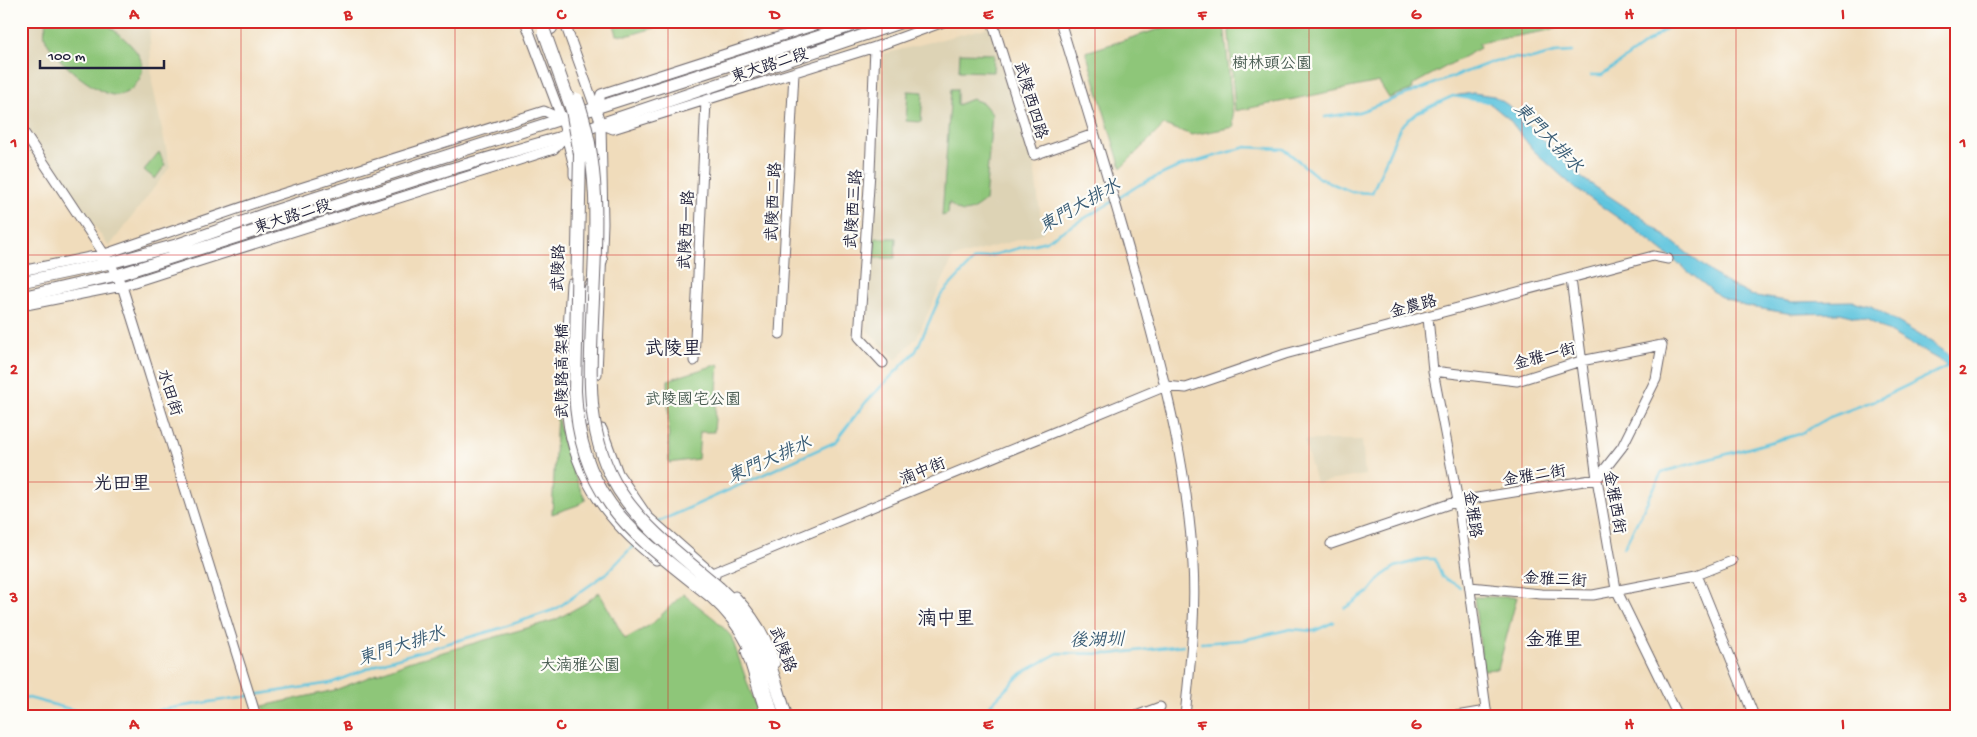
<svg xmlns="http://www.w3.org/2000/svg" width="1977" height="737" font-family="'Gochi Hand','LXGW WenKai TC',sans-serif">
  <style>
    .built { fill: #ddd3b5 }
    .green { fill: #8ec679; stroke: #58745a }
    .water { fill: #61c5de; stroke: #42748c }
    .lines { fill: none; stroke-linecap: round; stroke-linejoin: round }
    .stream { stroke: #61c5de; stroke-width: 2.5 }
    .minor-casing { stroke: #6a6368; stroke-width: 11 }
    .major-casing { stroke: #6a6368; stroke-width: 13 }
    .highway-casing { stroke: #6a6368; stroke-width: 14 }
    .minor { stroke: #fff; stroke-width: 9 }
    .major { stroke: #fff; stroke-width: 11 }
    .highway { stroke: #fff; stroke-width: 12 }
    .highway-bridge-casing { stroke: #6a6368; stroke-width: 14; stroke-linecap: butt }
    .highway-bridge { stroke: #fff; stroke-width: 12 }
    .grid { fill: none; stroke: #d62828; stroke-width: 1; stroke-opacity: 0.55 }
    .labels { text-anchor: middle; stroke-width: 4.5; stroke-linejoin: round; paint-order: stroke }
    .park-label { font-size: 16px; fill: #485b51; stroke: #fdfcf7 }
    .street-label { font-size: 16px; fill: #22223b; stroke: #fdfcf7 }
    .water-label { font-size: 18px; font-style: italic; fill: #385b74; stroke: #fdfcf7 }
    .quarter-label { font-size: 19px; fill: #22223b; stroke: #fdfcf7 }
    .neatline { fill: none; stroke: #d62828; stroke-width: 2 }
    .grid-label { font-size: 16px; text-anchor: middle; font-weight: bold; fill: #d62828 }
  </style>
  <rect width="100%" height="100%" fill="#fdfcf7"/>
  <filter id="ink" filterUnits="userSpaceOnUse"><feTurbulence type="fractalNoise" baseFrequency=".02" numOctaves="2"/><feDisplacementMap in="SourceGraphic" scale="10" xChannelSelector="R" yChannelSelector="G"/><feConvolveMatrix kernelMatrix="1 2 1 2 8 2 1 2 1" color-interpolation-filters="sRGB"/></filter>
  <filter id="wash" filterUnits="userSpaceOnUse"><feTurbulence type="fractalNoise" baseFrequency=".0096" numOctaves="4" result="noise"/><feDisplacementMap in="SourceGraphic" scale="20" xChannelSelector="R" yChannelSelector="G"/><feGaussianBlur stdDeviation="1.12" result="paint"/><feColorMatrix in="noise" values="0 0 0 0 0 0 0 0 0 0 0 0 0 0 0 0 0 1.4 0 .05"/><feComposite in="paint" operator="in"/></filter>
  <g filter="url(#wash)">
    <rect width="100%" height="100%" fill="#f0dcbb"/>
    <path class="built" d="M21,21H149L152,82L170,167L109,247L21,120Z
      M990,27L1033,159L1043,233L953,258L917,337L896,360L867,330L883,54Z
      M1304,440H1362L1365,475L1316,483Z"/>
    <path class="green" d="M47,21H103C120,36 157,58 136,84C131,91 122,96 113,95C93,92 53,58 46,40C43,33 45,28 47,21Z
      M613,21H678L630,35H617Z
      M1185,21H1224L1234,127L1192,135L1164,125L1121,168L1086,52Z
      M1228,21H1554L1556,29L1479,43L1480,48L1414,84L1411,90L1389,98L1379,82L1235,111Z
      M960,53L994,54L993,72L959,71Z
      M951,89H957V105L972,99L983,103L992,114L985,201C971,212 962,218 949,202L948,214L942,216Z
      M908,91L923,92L921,122L906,121Z
      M159,152L165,165L155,179L144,170Z
      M875,238H896L895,258H875Z
      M719,364L714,432H700L698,459L669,463L668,380Z
      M557,413C562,444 571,471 586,500L578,505L552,514Z
      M599,592L625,639L652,624L683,594L716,620L731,636L759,716H266L263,706L335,690L408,662L555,620L584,604Z
      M1474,597H1517L1498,669L1483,670Z"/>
    <path class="water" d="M1473,93L1494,96L1508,105L1582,178L1645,220L1720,279L1750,295L1792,302L1853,301L1871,306L1933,343L1956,360V374L1941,361L1868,320L1840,313L1793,314L1744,306L1719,296L1637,231L1575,188L1533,150L1509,119L1488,102L1453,96Z"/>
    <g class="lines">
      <path class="stream" d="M1591,75H1602L1667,28L1691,21
        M1325,117L1359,112L1495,61L1514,58L1532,59L1554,53L1572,52
        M1117,199L1139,185L1178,167L1246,147L1284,149L1319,178L1352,192L1372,193L1400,127L1416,113L1453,96L1488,102
        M658,522L835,442L866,402L916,351L941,295L974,260L1046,241L1112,202
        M1624,548L1662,472L1800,434L1830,417L1881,398L1948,366
        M1345,608L1369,592L1382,576L1395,567L1423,559H1435L1442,577L1460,587
        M1201,643L1243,640L1291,629L1314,631L1334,622
        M21,696L96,716
        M865,713L878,716
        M121,716L331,683L387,661L501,628L556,609L607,573L634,545
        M972,716L984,711L1022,673L1058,653L1111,654L1183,645"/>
    </g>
  </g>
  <g filter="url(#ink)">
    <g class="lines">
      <g class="minor-casing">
        <path id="minor" d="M525,21L562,119L574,167V175
          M564,21L601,124L603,223L597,374
          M992,21L1034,155L1094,134
          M1060,21C1088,113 1117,205 1142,297C1166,385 1188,473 1193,565C1196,615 1190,666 1185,716
          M875,47L870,172L859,337L883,363
          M597,109L601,94L828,21
          M601,124L613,129L875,47L946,21
          M21,128L110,263L122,286L256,716
          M21,271L105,254L275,196L544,111L562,119
          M1571,279L1597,479L1616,589L1678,716
          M571,283C569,322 564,363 566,402C569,470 604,519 656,560
          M21,306L122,286L181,267L554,149L565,136
          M1428,317L1433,371L1458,501L1487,716
          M780,334L794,73
          M694,361L706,101
          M602,429L618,473L648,517L715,576
          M1331,544L1458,501L1597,479L1622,447L1656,379L1662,345L1581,361L1517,381L1433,371
          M1697,575L1754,716
          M702,580L712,573L1166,386L1186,388L1285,354L1653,256L1668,259
          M1470,587L1541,594L1593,595L1697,575L1732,561
          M735,596C754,616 767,636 775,663
          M746,651L766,716
          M1136,716L1160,707
          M1456,716L1486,711"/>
      </g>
      <g class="major-casing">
        <path id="major" d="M21,282L110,263L176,245L271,212L867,21
          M21,297L117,275L447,170L565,136L905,21"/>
      </g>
      <g class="highway-casing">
        <path id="highway" d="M548,21L551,28
          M585,421L582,394L586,301L601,260
          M626,514L665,549
          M719,588C763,627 769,662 786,716
          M711,596C752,632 758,666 773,716"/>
      </g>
      <use href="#minor" class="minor"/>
      <use href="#major" class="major"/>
      <use href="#highway" class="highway"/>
      <g class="highway-bridge-casing">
        <path id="highway-bridge" d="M544,31L572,110L580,154L575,391C580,500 632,533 711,596
          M577,99C603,169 595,247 592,321C590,380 586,437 619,490C644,529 684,558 719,588"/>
      </g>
      <use href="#highway-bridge" class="highway-bridge"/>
    </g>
  </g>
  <path class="grid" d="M241,21V716M455,21V716M668,21V716M882,21V716M1095,21V716M1309,21V716M1522,21V716M1736,21V716M21,255H1956M21,482H1956"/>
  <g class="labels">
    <g class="park-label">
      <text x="1272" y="68">樹林頭公園</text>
      <text x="693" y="404">武陵國宅公園</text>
      <text x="580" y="670">大湳雅公園</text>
    </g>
    <g class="street-label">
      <text transform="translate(769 64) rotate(-18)" y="6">東大路二段</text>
      <text transform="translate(1032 100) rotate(73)" y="6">武陵西四路</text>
      <text transform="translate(772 202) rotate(-87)" y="6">武陵西二路</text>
      <text transform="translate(852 209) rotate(-86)" y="6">武陵西三路</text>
      <text transform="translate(292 215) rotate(-18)" y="6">東大路二段</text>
      <text transform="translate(685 230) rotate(-87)" y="6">武陵西一路</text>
      <text transform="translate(557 268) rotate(-88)" y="6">武陵路</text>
      <text transform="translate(1413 305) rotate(-15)" y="6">金農路</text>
      <text transform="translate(1544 355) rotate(-15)" y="6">金雅一街</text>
      <text transform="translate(561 371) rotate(-90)" y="6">武陵路高架橋</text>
      <text transform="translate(171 392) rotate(72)" y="6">水田街</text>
      <text transform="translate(922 470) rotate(-22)" y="6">湳中街</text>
      <text transform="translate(1534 474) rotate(-9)" y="6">金雅二街</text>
      <text transform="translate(1616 502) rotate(80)" y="6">金雅西街</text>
      <text transform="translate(1474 514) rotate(82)" y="6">金雅路</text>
      <text transform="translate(1555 578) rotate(3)" y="6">金雅三街</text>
      <text transform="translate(784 649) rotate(69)" y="6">武陵路</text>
    </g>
    <g class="water-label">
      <text transform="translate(1549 137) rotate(46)" y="6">東門大排水</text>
      <text transform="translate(1079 205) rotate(-30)" y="6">東門大排水</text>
      <text transform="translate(769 459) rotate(-24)" y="6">東門大排水</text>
      <text transform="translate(1097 639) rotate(-1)" y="6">後湖圳</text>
      <text transform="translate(401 645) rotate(-18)" y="6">東門大排水</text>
    </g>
    <g class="quarter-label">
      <text x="673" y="354">武陵里</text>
      <text x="122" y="489">光田里</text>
      <text x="946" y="624">湳中里</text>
      <text x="1554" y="645">金雅里</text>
    </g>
  </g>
  <rect width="1977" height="737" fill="none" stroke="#fdfcf7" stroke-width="55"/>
  <path d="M40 60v8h124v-8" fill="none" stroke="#22223b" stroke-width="2.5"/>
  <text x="48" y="60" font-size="15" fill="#22223b" stroke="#fdfcf7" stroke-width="4" paint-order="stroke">100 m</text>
  <rect x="28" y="28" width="1922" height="682" class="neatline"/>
  <g class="grid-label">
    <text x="134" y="19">A</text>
    <text x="348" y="19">B</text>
    <text x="561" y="19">C</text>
    <text x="775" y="19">D</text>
    <text x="988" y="19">E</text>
    <text x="1202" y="19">F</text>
    <text x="1416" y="19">G</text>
    <text x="1629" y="19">H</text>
    <text x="1843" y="19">I</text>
    <text x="14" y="147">1</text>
    <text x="1963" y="147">1</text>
    <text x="14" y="374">2</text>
    <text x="1963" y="374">2</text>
    <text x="14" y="602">3</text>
    <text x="1963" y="602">3</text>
    <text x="134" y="729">A</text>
    <text x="348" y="729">B</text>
    <text x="561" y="729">C</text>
    <text x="775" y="729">D</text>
    <text x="988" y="729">E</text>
    <text x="1202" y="729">F</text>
    <text x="1416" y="729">G</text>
    <text x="1629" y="729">H</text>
    <text x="1843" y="729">I</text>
  </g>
</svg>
